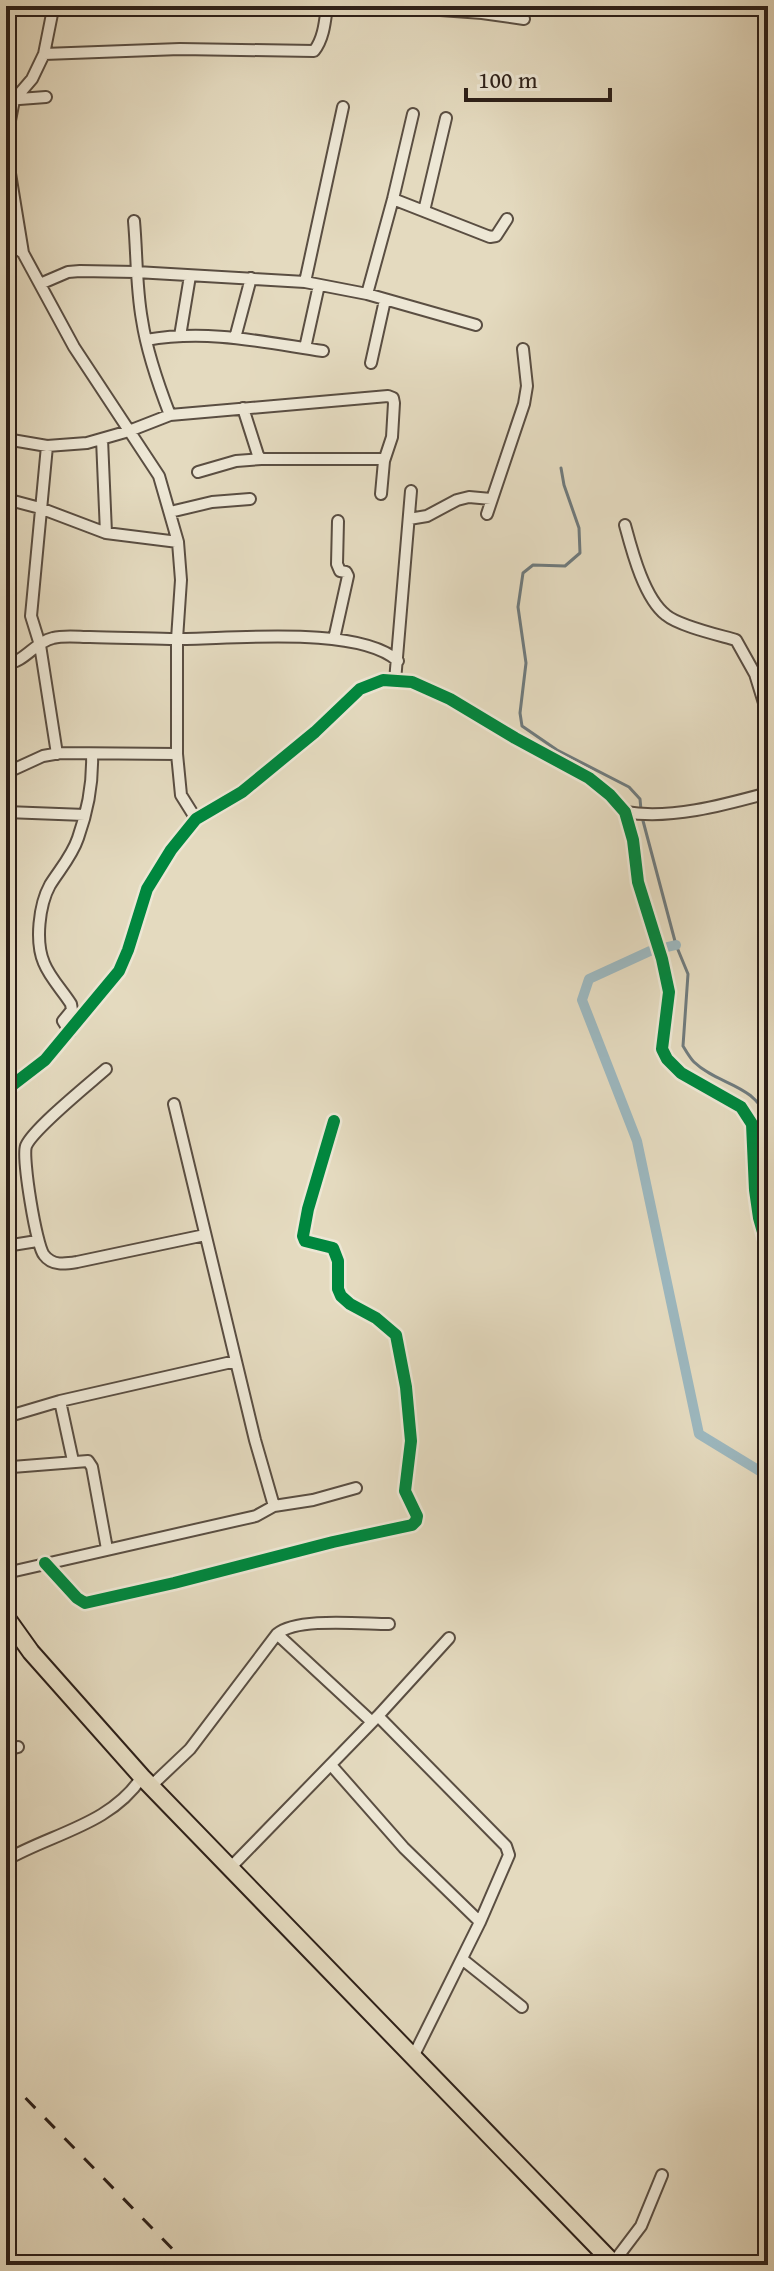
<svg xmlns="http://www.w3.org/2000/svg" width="774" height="2271" font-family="'Gentium Book Plus',serif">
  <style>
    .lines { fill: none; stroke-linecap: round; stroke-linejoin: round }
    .stream { stroke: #6f7a7c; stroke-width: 3 }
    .canal { stroke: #9cb7be; stroke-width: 10 }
    .minor-casing { stroke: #5a4e42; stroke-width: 14 }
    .trunk-casing { stroke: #2c1f18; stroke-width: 20 }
    .minor { stroke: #ede7d5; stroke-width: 10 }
    .trunk { stroke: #e4dabf; stroke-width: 16 }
    .rail { stroke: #2c1f18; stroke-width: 3; stroke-dasharray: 14 14; stroke-linecap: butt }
    .cycleway-casing { stroke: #ede7d5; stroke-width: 17 }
    .cycleway { stroke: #00873e; stroke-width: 12 }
  </style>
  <rect width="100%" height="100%" fill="#e4dabf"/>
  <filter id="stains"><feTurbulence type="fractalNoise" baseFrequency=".0025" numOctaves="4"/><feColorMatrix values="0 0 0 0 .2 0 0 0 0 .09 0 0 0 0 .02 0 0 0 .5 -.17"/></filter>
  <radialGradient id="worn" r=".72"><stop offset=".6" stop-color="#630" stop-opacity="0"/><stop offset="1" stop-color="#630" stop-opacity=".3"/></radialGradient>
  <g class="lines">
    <path class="stream" d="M561,468L564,485L579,528L580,553L565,566L533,565L523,573L518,607L526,663L520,713L522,726L557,750L629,787L640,799L641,810
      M642,817L676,945L688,974L683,1046C686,1051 690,1058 694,1062C719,1086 755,1083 768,1121"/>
    <path class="canal" d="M676,945L650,951L589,979L582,1000L637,1141L699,1434L768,1476"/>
    <g class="minor-casing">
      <path id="minor" d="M22,6L32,7
        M385,6L482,13L524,19
        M44,54L180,49L314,51C324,38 325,21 327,6
        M6,100L46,97
        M6,141L14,100L32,79L44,54L52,14L51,6
        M6,149L23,253
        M393,199L490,237L496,236L507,219
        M424,211L446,118
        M134,221C137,254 136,287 142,320C147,353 158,384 170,415
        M6,249L15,247L23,253L74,347L159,476L178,542L181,580L177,639V754L181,795L196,819
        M305,282L343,107
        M40,284L68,272L80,271L136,272L305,282L367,294L476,325
        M367,294L393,199L413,114
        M180,336L190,276
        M235,338L251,278
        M146,340C208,329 262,342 323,351
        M305,348L319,285
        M371,363L385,300
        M243,408L258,455L261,459
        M6,439L47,446L87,443L129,431L170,415L388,396L393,398L394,403L392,437L384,461L381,494
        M102,439L106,533
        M47,446L31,616L40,645L57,754
        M198,472L236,461L261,459H381L384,461
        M6,499L40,508L106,533L178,542
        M170,512L212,502L250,499
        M487,514L524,404L527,386L523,349
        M409,519L427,516L457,500L469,497L491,499
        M625,525C632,551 644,598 666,615C679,626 719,635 736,640L755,674L768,716
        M334,639L348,576L346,572L340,571L337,564L338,521
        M6,664C25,662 35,642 53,638C64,635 79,637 90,637C117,638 143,638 170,639C225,640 357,624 398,661
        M395,681L411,491
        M6,773L43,756L60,753L177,754
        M6,812L85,815
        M625,812C670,820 724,805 768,793
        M767,917L768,916
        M70,1032L63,1021L72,1010L71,1004C63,991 50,978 44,963C35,942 39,905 50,885C60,869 72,856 78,838C88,810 93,782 92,754
        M106,1069C89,1084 33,1129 26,1146C22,1158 36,1245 44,1255C52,1266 65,1264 77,1262L205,1235
        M6,1090L45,1060L119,971L128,950L147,889L171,850L196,819L242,792L315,732L360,689L383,680L412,682L450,699L515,738L589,778L610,795L625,812L633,840L638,882L662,959L669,992L662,1049L667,1059L681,1073L741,1107L752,1124L755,1190L759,1218L768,1250
        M174,1104L255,1440L274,1506
        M6,1246L37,1241
        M60,1401L73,1461
        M6,1417L60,1401L236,1361
        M6,1460L8,1466L12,1467L88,1461L92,1467L107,1549
        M45,1563L77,1598L85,1603L174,1583L333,1542L412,1525L416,1521L417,1516L405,1491L411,1441L406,1387L396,1335L376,1318L350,1304L341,1296L338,1289V1261L333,1248L305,1241L303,1236L308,1209L334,1121
        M6,1573L256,1516L274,1506L313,1500L356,1488
        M277,1634L372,1722
        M378,1716L506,1846L509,1855L480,1922L413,2057
        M6,1750L18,1747
        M331,1765L404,1848L480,1922
        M151,1786L190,1749L277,1634C297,1617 362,1624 389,1624
        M6,1860C53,1833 110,1825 142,1777
        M230,1868L378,1716L449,1638
        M462,1959L522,2007
        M613,2263L641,2226L662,2175"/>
    </g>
    <g class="trunk-casing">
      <path id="trunk" d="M6,1617L31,1652L142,1777L615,2265"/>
    </g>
    <use href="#minor" class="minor"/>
    <use href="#trunk" class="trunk"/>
    <path class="rail" d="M6,2078L188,2265"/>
    <g class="cycleway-casing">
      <path id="cycleway" d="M6,1090L45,1060L119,971L128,950L147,889L171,850L196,819L242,792L315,732L360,689L383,680L412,682L450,699L515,738L589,778L610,795L625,812L633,840L638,882L662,959L669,992L662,1049L667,1059L681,1073L741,1107L752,1124L755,1190L759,1218L768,1250
        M45,1563L77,1598L85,1603L174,1583L333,1542L412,1525L416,1521L417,1516L405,1491L411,1441L406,1387L396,1335L376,1318L350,1304L341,1296L338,1289V1261L333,1248L305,1241L303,1236L308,1209L334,1121"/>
    </g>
    <use href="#cycleway" class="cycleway"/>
  </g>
  <rect width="774" height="2271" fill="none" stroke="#e4dabf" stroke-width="32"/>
  <rect x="8" y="8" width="758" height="2255" fill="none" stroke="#2c1f18" stroke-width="4"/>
  <rect x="16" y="16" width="742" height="2239" fill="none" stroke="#2c1f18" stroke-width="2"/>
  <path d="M466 88v12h144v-12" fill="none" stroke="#2c1f18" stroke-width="4"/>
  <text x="478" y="88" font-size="24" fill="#2c1f18" stroke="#ede7d5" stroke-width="6" paint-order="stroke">100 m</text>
  <rect width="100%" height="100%" filter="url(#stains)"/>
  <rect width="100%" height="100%" fill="url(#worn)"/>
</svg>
